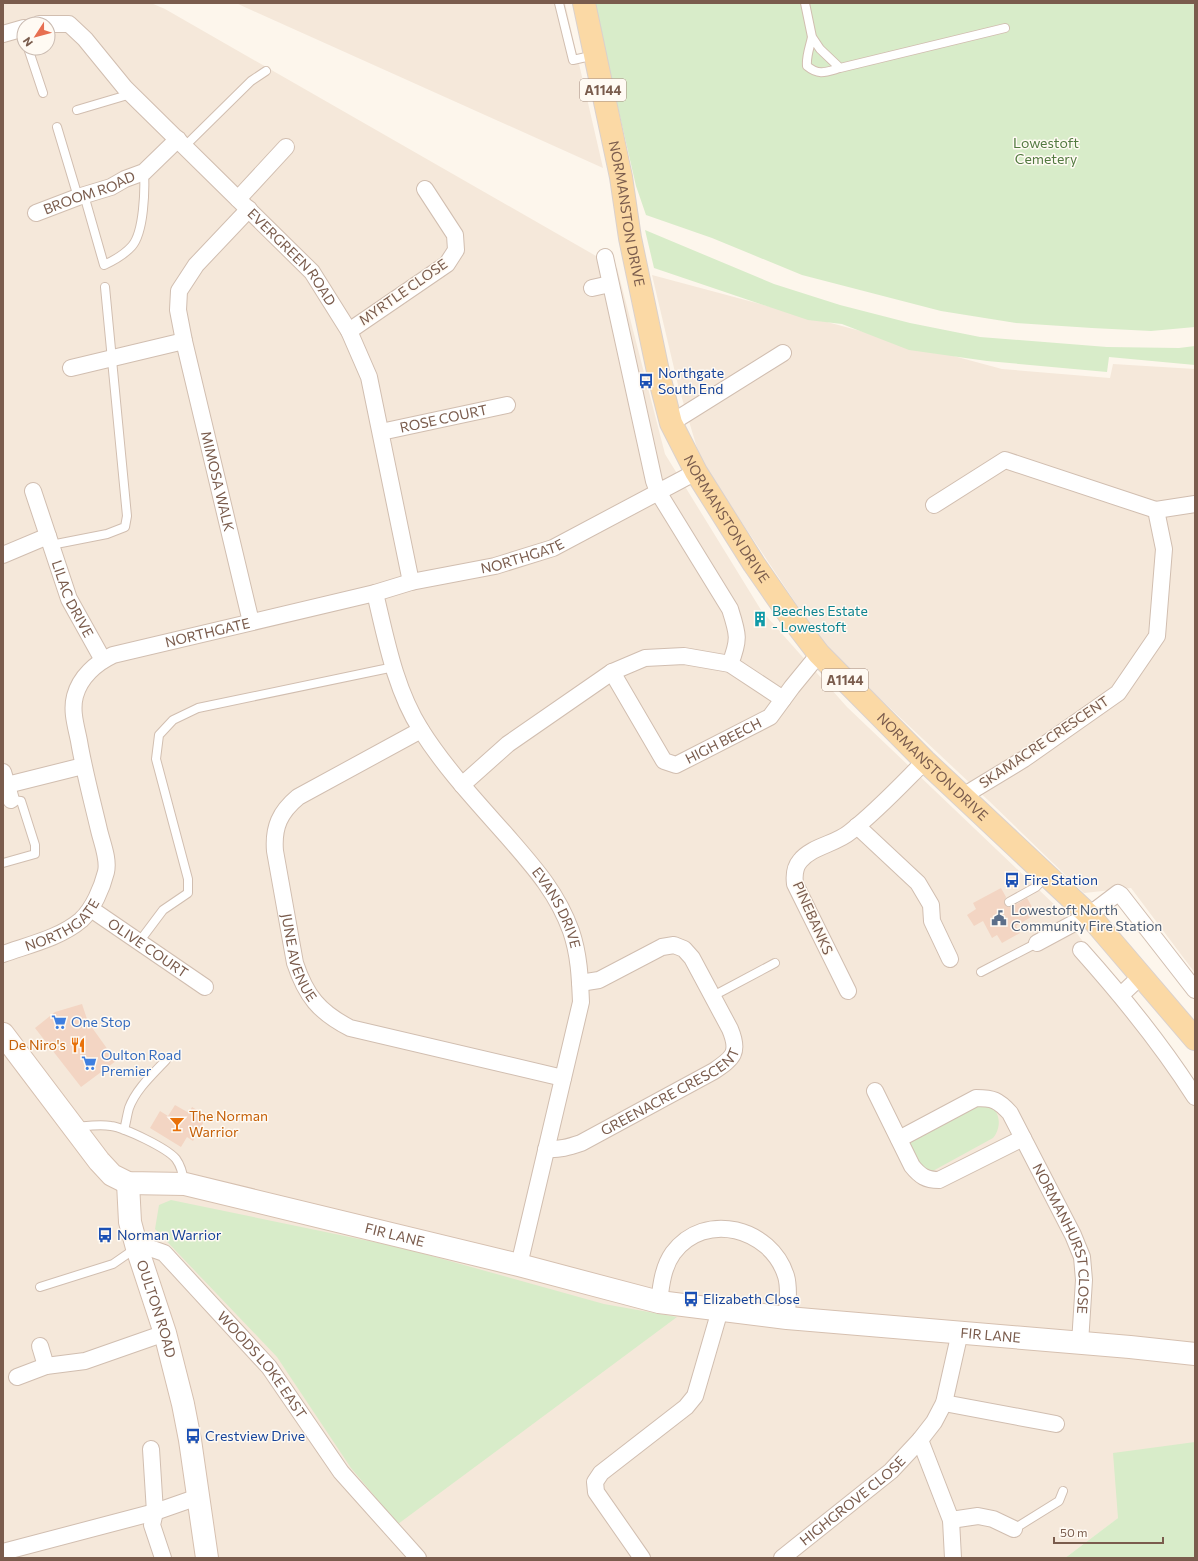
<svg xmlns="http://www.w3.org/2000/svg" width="1198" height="1561" font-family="Commissioner,sans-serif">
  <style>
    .residential { fill: #f5e8da; fill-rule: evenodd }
    .green { fill: #d8ecc9 }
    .building { fill: #f3d5c3 }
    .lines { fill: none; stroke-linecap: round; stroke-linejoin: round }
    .lane-casing { stroke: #d1beb0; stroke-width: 10 }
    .street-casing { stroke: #d1beb0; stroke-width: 18 }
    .secondary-casing { stroke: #d6c0b0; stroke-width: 24 }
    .primary-casing { stroke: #dad1cd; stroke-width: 24 }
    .lane { stroke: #fff; stroke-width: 8 }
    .street { stroke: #fff; stroke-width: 16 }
    .secondary { stroke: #fff; stroke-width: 22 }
    .primary { stroke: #fbd9a5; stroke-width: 22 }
    .labels { text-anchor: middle; stroke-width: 3; stroke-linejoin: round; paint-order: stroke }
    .shield { fill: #fffaf3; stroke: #a28b7f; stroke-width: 1 }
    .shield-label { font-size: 13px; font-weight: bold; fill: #7a5c4d }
    .park-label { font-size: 14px; fill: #537a41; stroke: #fffaf3 }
    .street-label { font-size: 14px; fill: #7a5c4d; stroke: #fffaf3 }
    .transit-label { font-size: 14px; fill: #164399; stroke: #fffaf3; text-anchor: start }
    .culture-label { font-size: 14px; fill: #0d838f; stroke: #fffaf3; text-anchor: start }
    .service-label { font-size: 14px; fill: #4e5e75; stroke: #fffaf3; text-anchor: start }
    .shop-label { font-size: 14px; fill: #366cbe; stroke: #fffaf3; text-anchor: start }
    .food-label { font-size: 14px; fill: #c56008; stroke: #fffaf3; text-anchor: end }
  </style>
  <rect width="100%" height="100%" fill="#fdf6ec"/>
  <path class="residential" d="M3,3H151L165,9L617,268L665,454L761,610L847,707L1059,909L1195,1094V1456L1121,1516L1065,1558H3ZM24,24H48V48H24Z
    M236,3H565L603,168L249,9Z
    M652,275L1002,369L1110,378L1113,364L1195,369V973L1131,888L1084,893L989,801L825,647L701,461L678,385Z"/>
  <path class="green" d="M594,3H1195V327L1151,331L1092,328L1016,323L941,311L802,275L712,238L646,215L636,186Z
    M645,230L774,284L840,305L910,323L980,337L1107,347L1179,348L1195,346V365L1109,357L1107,372L987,361L909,350L842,324L808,320L654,268Z
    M976,1104C980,1105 985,1104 988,1106C1002,1111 1001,1129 993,1138L931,1172L925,1171L909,1149L911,1143L914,1137Z
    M171,1200L403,1248L604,1304L677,1317L398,1524L351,1468L277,1357L155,1229L159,1205Z
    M1195,1442V1558H1065L1118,1518L1113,1453Z"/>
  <path class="building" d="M1001,888L1006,897L1004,902L1006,906L1011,907L1027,898L1036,914L1016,926L1020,933L1002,943L997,935L992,938L983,921L974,926L967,915L976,909L973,903Z
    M82,1004L88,1022L116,1061L81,1087L35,1028L55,1012Z
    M175,1105L189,1113L192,1107L207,1116L193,1141L187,1137L181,1147L150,1128L160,1111L168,1116Z"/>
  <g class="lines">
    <g class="lane-casing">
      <path id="lane" d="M559,3L573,60L595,55
        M805,3L812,37L820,49L840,68L1005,28
        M812,37C810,47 806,56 807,66C819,76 826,72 840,68
        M28,48L43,93
        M77,110L131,94
        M57,127L78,197
        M185,146L251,81L266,71
        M84,195L104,265C115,260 124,255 132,246C144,232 145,190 144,172
        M51,545L107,534L125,527L127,516L105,287
        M3,863L35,854V845L21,801L11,800
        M1009,902L1036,887L1046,876
        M139,942L163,910L188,893V879L156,759L159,735L173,720L198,708L394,667
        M981,972L1037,943
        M713,996L775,963
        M77,1127C88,1126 99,1124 111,1126C125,1128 167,1148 176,1159C181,1166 183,1174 184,1182
        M124,1130C126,1123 127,1115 129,1108C136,1089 153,1074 166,1060
        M40,1287L113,1264L136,1248
        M1014,1529L1059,1501L1063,1491"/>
    </g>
    <g class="street-casing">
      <g id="street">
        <path id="s1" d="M39,24H69L85,39L125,88L312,272L349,331L369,377L411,582"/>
        <path d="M3,34L24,28"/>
        <path d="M238,199L286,147"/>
        <path id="s2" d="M249,209L196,265L179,291L178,310L184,341L251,622"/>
        <path id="s3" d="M36,213L78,197L111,187L125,179L144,172L178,139"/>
        <path d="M605,257L654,481L658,492L730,609C738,634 740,639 730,664"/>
        <path d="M592,288L610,284"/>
        <path d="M349,331L447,264L456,250L455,235L425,189"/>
        <path d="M71,368L184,341"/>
        <path d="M671,423L783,353"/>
        <path id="s4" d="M381,432L507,405"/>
        <path id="s5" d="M33,491L69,599L103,660"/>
        <path d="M934,505L1005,460L1156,510L1164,549L1157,636L1118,693L1024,759L963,796"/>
        <path d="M1156,510L1195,504"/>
        <path d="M3,555L48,536"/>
        <path id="s6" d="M375,593C386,639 395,689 421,730C445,768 477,802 507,836C533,866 557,892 571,931C579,954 580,978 581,1002L519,1265"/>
        <path id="s7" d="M612,672L664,761L676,765L770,717L792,687L819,654"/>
        <path id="s8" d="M421,730L298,797C280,812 273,827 275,851L295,963C306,996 319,1012 350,1028L563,1078"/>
        <path d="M3,772L7,785L83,766"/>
        <path d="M7,785L11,800"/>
        <path d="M462,785L508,744L612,672L645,658L684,656L730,664L783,699"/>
        <path d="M857,826L918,883L931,905L932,921L950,959"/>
        <path id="s9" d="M91,909L205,987"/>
        <path d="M1037,943L1089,915L1118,893L1121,895L1195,990"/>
        <path d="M1081,950C1123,997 1162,1045 1195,1097"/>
        <path id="s10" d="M3,954C28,945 60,938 81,920C93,909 102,888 106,872C109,859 102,843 99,830C92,800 84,771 79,741C76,726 71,711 75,696C80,677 96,663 113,655L375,593L411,582L495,566L553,548L696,472"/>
        <path d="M848,991L795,884C794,876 794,868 800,861C812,846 836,844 850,832C877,811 901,785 925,761"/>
        <path d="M1121,995L1141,976"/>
        <path d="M875,1091L912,1166C920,1176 926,1180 939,1180L1023,1138"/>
        <path id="s11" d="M899,1139L976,1098C993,1098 998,1100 1010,1113L1073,1235L1082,1257L1084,1280L1080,1343"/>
        <path id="s12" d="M546,1149C559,1150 569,1147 581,1143L714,1071C733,1058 740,1053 730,1029L692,958L684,949L674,945L662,947L599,980L580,983"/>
        <path id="s13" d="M137,1248L147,1247L164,1253L269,1367L341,1472L418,1558"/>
        <path d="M659,1302C661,1285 663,1267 673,1253C705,1210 771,1228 786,1276C790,1289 787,1304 787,1318"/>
        <path d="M40,1346L46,1366"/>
        <path d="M17,1377L46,1366L85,1361L165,1333"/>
        <path d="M944,1403L1056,1424"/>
        <path d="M920,1440L951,1520L953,1558"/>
        <path d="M151,1449L155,1512L152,1525L163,1558"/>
        <path d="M951,1520L978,1516L993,1519L1014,1529"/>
        <path d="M3,1552L155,1512L198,1497"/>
        <path d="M642,1558L596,1492L595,1482L601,1473L686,1407L695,1396L720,1310"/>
        <path id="s14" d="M782,1558L891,1471L920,1440L934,1422L944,1403L960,1332"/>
      </g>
    </g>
    <g class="secondary-casing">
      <g id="secondary">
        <path id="s15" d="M3,1034L99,1161L112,1175L128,1183L185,1184L519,1265L659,1302L787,1318L1130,1347L1195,1354"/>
        <path id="s16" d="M128,1183L130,1222L137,1248L165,1333L183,1404L190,1440L207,1558"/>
      </g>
    </g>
    <g class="primary-casing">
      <g id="primary">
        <path id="s17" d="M584,3L621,177L630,238L659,376L671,423L696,472L754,564L790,616L819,654L925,761L1089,915L1195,1039"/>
      </g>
    </g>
    <use href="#lane" class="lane"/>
    <use href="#street" class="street"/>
    <use href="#secondary" class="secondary"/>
    <use href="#primary" class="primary"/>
  </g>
  <defs>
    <g id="bus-bare" transform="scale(1.2)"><path d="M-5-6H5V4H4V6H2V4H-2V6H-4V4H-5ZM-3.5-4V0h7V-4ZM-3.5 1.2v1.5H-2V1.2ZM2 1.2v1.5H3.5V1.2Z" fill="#1a4fb4" stroke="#fffaf3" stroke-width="2.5" paint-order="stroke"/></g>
    <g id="building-bare" transform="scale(1.2)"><path d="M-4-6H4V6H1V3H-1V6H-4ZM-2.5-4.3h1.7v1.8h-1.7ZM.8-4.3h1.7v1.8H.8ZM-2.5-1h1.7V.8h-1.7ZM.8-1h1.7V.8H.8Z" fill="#0f9aa8" stroke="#fffaf3" stroke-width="2.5" paint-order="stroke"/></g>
    <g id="civic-bare" transform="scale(1.2)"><path d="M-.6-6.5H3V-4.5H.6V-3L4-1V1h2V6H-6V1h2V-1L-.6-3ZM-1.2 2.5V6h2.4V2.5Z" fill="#5c6f8a" stroke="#fffaf3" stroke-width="2.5" paint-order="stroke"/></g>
    <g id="supermarket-bare" transform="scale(1.2)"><path d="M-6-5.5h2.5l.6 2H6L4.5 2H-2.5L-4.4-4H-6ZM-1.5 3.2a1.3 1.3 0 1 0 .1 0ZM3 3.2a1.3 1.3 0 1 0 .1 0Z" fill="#3f7fe0" stroke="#fffaf3" stroke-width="2.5" paint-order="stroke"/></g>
    <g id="restaurant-bare" transform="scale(1.2)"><path d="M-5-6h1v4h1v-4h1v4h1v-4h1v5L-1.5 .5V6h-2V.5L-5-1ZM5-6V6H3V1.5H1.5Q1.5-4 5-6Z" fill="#e8710a" stroke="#fffaf3" stroke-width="2.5" paint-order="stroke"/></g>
    <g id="bar-bare" transform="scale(1.2)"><path d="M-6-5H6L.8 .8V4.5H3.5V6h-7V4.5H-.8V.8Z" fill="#e8710a" stroke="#fffaf3" stroke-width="2.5" paint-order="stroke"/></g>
  </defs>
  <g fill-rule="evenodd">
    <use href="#bus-bare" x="646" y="381"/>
    <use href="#building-bare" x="760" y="619"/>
    <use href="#bus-bare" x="1012" y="880"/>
    <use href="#civic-bare" x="999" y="918"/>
    <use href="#supermarket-bare" x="59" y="1022"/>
    <use href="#restaurant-bare" x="78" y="1045"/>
    <use href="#supermarket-bare" x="89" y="1063"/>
    <use href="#bar-bare" x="177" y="1124"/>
    <use href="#bus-bare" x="105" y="1235"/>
    <use href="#bus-bare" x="691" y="1299"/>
    <use href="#bus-bare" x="193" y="1436"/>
  </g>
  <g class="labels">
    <g class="shield">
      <rect x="580" y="79" width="46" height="22" rx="3"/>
      <rect x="822" y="669" width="46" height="22" rx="3"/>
    </g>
    <g class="shield-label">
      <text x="603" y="95">A1144</text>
      <text x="845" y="685">A1144</text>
    </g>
    <g class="park-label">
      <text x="1046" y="148">Lowestoft<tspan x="1046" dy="16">Cemetery</tspan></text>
    </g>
    <g class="street-label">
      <text dy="5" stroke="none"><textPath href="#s3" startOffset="57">BROOM ROAD</textPath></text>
      <text dy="5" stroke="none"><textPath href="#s17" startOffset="215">NORMANSTON DRIVE</textPath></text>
      <text dy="5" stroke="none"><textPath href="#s1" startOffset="353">EVERGREEN ROAD</textPath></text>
      <text transform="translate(403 292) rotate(-35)" y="5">MYRTLE CLOSE</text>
      <text dy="5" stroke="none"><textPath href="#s4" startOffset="64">ROSE COURT</textPath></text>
      <text dy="5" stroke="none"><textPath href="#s2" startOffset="303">MIMOSA WALK</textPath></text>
      <text dy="5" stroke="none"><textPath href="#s17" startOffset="540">NORMANSTON DRIVE</textPath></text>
      <text dy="5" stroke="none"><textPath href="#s10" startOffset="799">NORTHGATE</textPath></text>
      <text dy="5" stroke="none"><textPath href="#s5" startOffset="115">LILAC DRIVE</textPath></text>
      <text dy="5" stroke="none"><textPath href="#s10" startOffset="475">NORTHGATE</textPath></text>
      <text dy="5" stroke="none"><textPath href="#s7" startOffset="169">HIGH BEECH</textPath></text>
      <text transform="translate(1044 742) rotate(-34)" y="5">SKAMACRE CRESCENT</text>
      <text dy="5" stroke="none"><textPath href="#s17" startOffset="864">NORMANSTON DRIVE</textPath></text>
      <text dy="5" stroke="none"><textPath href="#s6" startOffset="370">EVANS DRIVE</textPath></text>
      <text transform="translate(813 918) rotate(66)" y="5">PINEBANKS</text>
      <text dy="5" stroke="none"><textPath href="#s10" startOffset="67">NORTHGATE</textPath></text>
      <text dy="5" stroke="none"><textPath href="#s9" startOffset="69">OLIVE COURT</textPath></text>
      <text dy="5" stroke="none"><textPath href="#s8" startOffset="311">JUNE AVENUE</textPath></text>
      <text dy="5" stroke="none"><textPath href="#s12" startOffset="139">GREENACRE CRESCENT</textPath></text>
      <text dy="5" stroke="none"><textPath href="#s15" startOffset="469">FIR LANE</textPath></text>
      <text dy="5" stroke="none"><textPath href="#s11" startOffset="264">NORMANHURST CLOSE</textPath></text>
      <text dy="5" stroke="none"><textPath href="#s16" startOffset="130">OULTON ROAD</textPath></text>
      <text dy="5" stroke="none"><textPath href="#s15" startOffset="1075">FIR LANE</textPath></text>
      <text dy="5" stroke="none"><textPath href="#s13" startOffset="177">WOODS LOKE EAST</textPath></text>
      <text dy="5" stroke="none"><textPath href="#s14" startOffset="91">HIGHGROVE CLOSE</textPath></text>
    </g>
    <g class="transit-label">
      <text x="658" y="378">Northgate<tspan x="658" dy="16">South End</tspan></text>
      <text x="1024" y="885">Fire Station</text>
      <text x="117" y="1240">Norman Warrior</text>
      <text x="703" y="1304">Elizabeth Close</text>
      <text x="205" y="1441">Crestview Drive</text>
    </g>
    <g class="culture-label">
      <text x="772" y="616">Beeches Estate<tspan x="772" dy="16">- Lowestoft</tspan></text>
    </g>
    <g class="service-label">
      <text x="1011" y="915">Lowestoft North<tspan x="1011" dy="16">Community Fire Station</tspan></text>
    </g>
    <g class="shop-label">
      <text x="71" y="1027">One Stop</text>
      <text x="101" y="1060">Oulton Road<tspan x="101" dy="16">Premier</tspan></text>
    </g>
    <g class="food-label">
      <text x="66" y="1050">De Niro's</text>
      <text x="189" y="1121" text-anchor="start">The Norman<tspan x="189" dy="16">Warrior</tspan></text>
    </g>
  </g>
  <rect width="1198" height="1561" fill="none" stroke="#7a5c4d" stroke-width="8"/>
  <g transform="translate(36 36) rotate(234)"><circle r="19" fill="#fffaf3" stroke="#cabbb1"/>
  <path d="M0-3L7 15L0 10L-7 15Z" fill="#e76f51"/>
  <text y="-6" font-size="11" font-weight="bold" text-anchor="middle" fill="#7a5c4d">N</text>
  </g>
  <path d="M1054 1537v6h109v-6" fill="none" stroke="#7a5c4d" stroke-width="2"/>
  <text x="1060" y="1537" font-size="12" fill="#7a5c4d" stroke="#fffaf3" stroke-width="3" paint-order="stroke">50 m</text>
</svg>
